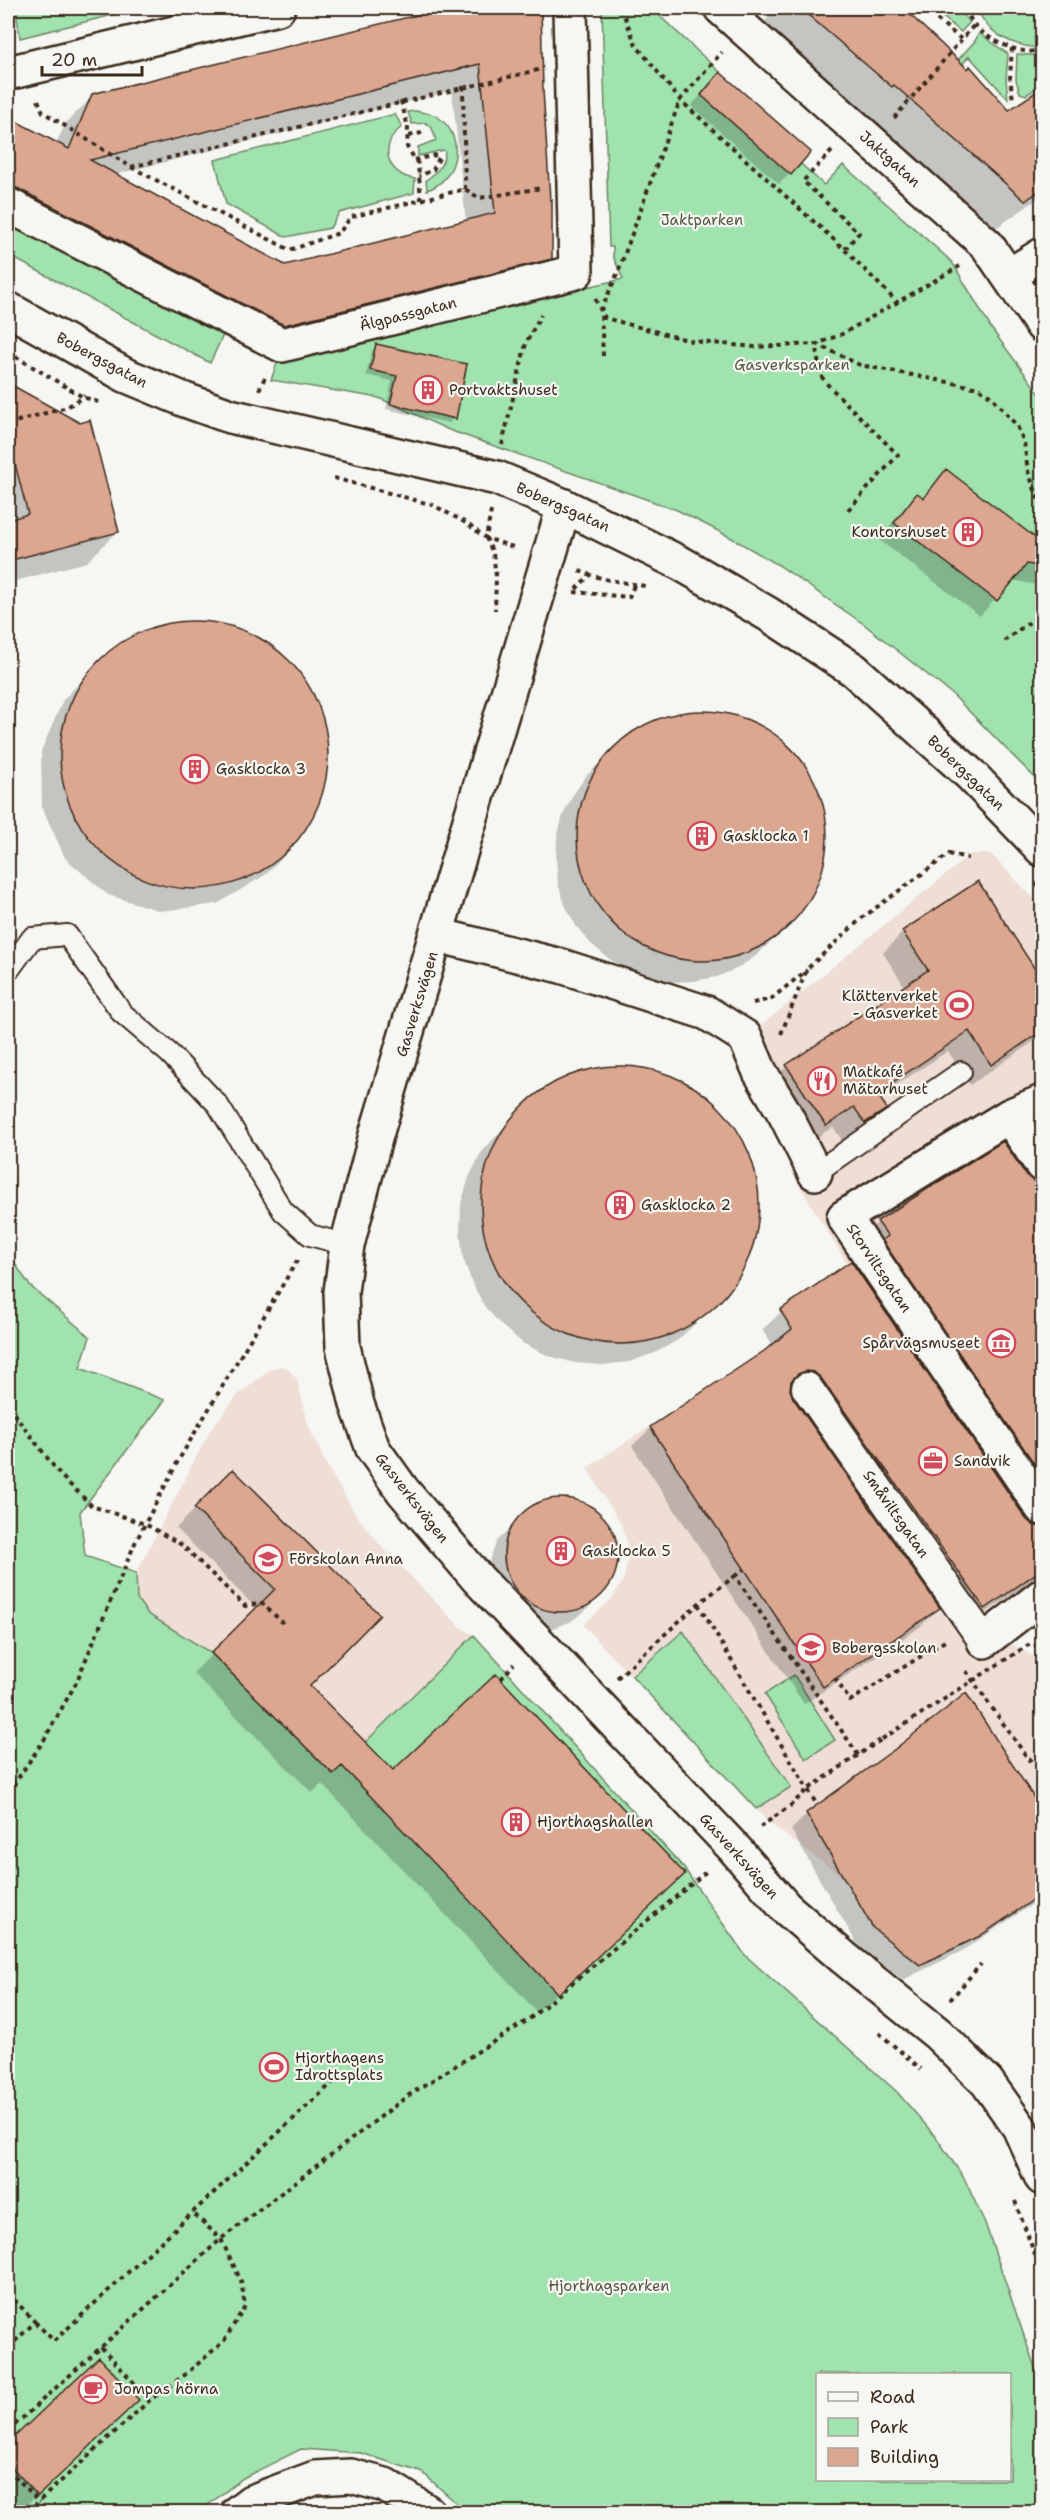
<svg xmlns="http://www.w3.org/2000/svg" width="1050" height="2520" font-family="'Shantell Sans',sans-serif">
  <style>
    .built { fill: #eeded5 }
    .green { fill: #a0e3ae; stroke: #6e8666; stroke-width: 1.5; fill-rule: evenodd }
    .shadow { fill: #0003; fill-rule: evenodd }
    .building { fill: #dca791; stroke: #3b2a1e; stroke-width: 1.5; fill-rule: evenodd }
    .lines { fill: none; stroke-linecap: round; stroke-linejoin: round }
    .service-casing { stroke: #3b2a1e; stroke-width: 24 }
    .pedestrian-casing { stroke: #3b2a1e; stroke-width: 34 }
    .minor-casing { stroke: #3b2a1e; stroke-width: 38 }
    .tertiary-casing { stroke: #3b2a1e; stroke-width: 38 }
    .path { stroke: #3b2a1e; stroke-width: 4; stroke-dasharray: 4.5 4.5; stroke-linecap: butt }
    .service { stroke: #f6f6f2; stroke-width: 20 }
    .pedestrian { stroke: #f6f6f2; stroke-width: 30 }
    .minor { stroke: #f6f6f2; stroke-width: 33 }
    .tertiary { stroke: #f6f6f2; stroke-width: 33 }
    .path-bridge { stroke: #3b2a1e; stroke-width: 4; stroke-dasharray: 4.5 4.5; stroke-linecap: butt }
    .labels { text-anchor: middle; stroke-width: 4.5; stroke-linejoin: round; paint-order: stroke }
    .street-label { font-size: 15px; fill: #3b2a1e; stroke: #f6f6f2 }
    .park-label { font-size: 15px; fill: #545842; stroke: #f6f6f2 }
    .poi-label { font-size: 15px; fill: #3b2a1e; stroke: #f6f6f2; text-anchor: start }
  </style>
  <rect width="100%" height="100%" fill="#f6f6f2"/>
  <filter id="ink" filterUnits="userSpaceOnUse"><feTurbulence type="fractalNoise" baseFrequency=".0167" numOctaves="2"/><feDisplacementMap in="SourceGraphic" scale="12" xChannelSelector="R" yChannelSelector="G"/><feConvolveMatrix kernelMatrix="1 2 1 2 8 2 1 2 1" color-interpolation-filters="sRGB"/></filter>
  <g filter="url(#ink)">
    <path class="built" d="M971,854H991L1042,907V1612L1002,1638L1036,1658L1042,1668V1894L992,1930L920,1965L873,1928L844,1878L769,1823L583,1625L613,1598L623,1580L628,1561L627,1543L621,1524L587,1468L764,1351L792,1329L780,1310L847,1264L792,1173L806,1164L741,1042Z
      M281,1366L287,1368L297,1379L308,1425L326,1464L356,1515L380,1545L460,1627L474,1635L333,1774L211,1653L148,1614L137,1599L136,1573L211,1429L237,1396L271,1369Z"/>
    <path class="green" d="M29,8H141L20,38L16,11Z
      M602,8H651L720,72L701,95L791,174L801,164L824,185L843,165L952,262L991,328L1042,397V785L953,695L865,625L780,566L730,537L677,510L449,430L379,398L271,380L278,360L294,351L623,279L613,256V247H609Z
      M932,8H956L970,22L961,32Z
      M977,8H1042V48C1015,47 987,35 977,8Z
      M979,33L1008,54L1006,79L1008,99L969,56L929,105H917L975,41Z
      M1017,54L1042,56V85L1026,95L1020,93L1016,80Z
      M416,111C424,113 433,113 439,118C466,137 458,180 427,190L426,180C437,172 443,167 445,152L443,150L418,156V147L436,140L432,128L426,123L412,124L408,112Z
      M395,114L402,127C378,144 386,175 415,179L414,193L339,213L330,228L286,237L226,204L215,160Z
      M8,220L224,333L210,363L8,255Z
      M8,1253L30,1286L90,1337L80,1368L165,1400L80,1512L85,1556L136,1573L137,1599L148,1614L211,1653L333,1774L474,1635L683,1867L745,1955L897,2092L936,2137L964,2178L985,2223L1042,2388V2512H466L423,2473L361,2453L301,2449L243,2478L199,2512H8ZM818,2374H1010V2480H818Z
      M683,1631L791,1787L756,1809L632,1676Z
      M794,1675L835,1740L806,1759L765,1694Z"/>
    <path class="shadow" d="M452,8H540L541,90L551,258L523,286L256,352L8,225V118L56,144L65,124L93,96ZM452,91L466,222L285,266L113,175Z
      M776,8H900L1008,112L1042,90V196L996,228L866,112L864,114L761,26Z
      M710,85L790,174L779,184L691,106Z
      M377,345L454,418L449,423L386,409L392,381L366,375L372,351Z
      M8,386L80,425L118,531L87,562L8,583Z
      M946,471L1042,545V586L1012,580L980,616L879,540L901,511L917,495L922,499Z
      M178,622L234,627L283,654L316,698L329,753L318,808L286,854L265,875L217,904L161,911L108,895L65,858L42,807L41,751L63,700L84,678L125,640Z
      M711,712L733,716L755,724L775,736L792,751L806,769L817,789L824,811L826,834L824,857L819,879L809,900L796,918L757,955L738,968L717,977L694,981L671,982L649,978L627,970L608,958L590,943L576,926L565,905L558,883L556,860L557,838L563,815L573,795L586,776L625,739L644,726L665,717L688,713Z
      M977,883L1042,982V1036L970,1085L948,1051L878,1097L885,1109L864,1129L844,1143L833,1127L805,1145L767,1086L787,1066L905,987L883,953L903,932Z
      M616,1067L643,1069L669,1076L693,1088L715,1105L732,1125L746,1149L754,1175L758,1202L756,1229L749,1255L737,1279L720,1300L678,1340L655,1353L629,1362L602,1365L575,1363L549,1356L524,1344L503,1327L485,1307L472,1283L463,1258L460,1231L461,1204L469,1177L481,1153L519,1110L540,1093L564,1079L589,1071Z
      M1025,1176L1033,1183L1042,1185V1525L1040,1516L860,1240L878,1222Z
      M851,1263L1025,1520L1033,1526L1042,1528V1543L1039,1546L1042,1551V1570L1032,1581L966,1626L796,1391L788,1389L792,1399L938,1608L920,1627L804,1704L632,1446L651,1428L773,1346L762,1330L781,1312Z
      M233,1471L378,1615L308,1686L393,1773L663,1893L537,2012L322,1784L312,1793L193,1673L257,1609L176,1528Z
      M562,1499L580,1502L596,1511L608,1525L616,1542L617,1561L613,1579L602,1594L585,1611L570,1622L553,1628H534L488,1577L490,1558L497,1541L527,1511L543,1502Z
      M1042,1793V1898L962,1951L903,1980L857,1944L791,1830L807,1814L1033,1799Z
      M99,2359L121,2416L21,2510L8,2496V2445Z"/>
    <path class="building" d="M446,8H541L543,90L550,200L552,199V259L284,325L17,188L8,186V117L69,149L92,94ZM480,64L495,213L285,265L90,160Z
      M800,8H903L968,69L970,66L1009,110L1042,88V189L1025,201L894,85L892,87Z
      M720,72L811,152L791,175L701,95Z
      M376,344L467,364L456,419L390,404L397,376L370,370Z
      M8,383L80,423L90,420L119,532L8,561V520L28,514L8,437Z
      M946,469L1042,543V567L1027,564L997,601L894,523L917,493L924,498Z
      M60 755a134 134 0 1 1 268 0a134 134 0 1 1-268 0Z
      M577 836a125 125 0 1 1 250 0a125 125 0 1 1-250 0Z
      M978,881L1042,980V1031L991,1065L969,1031L877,1093L887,1109L865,1123L854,1107L826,1126L786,1065L928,970L902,931Z
      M481 1205a139 139 0 1 1 278 0a139 139 0 1 1-278 0Z
      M1003,1141L1026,1175L1035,1182L1042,1194V1475L882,1240L888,1236L877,1221Z
      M851,1261L1026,1519L1033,1525L1042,1527V1569L985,1609L821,1378L814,1372L806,1371L798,1374L791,1381L790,1390L793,1398L940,1608L823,1687L650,1427L764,1351L792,1329L780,1310Z
      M233,1469L380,1615L310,1686L393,1770L496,1674L685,1874L558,1994L342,1766L333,1774L211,1653L275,1589L194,1508Z
      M504 1555a57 57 0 1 1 114 0a57 57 0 1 1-114 0Z
      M966,1693L1042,1810V1894L980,1936L920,1965L873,1928L806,1813L895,1749Z
      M99,2357L139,2400L38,2496L8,2463V2443Z"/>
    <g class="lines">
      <g class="service-casing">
        <path id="service" d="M8,971L32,938L67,935L122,1013L170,1054L218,1105L283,1211L310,1235L347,1245
          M815,1173L961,1072"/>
      </g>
      <g class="pedestrian-casing">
        <path id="pedestrian" d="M807,1388L984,1641"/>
      </g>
      <g class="minor-casing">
        <path id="minor" d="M721,8L987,245L1042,325
          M8,73L278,8
          M8,205L282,345L576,272L570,8
          M1010,275L1042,255
          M564,506L376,1135L347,1245L341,1292L343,1347L357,1404L373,1449L403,1491L478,1579L733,1847L786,1908L844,1958L938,2034L987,2082L1019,2127L1042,2178
          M437,935L561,966L707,1013L745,1037L760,1072L785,1114L815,1173
          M1042,1102L1009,1116L844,1217L1042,1508
          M1009,1116L1042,1165
          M984,1641L1042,1596
          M238,2512L251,2502L315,2478L351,2476L385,2485L428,2512"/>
      </g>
      <g class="tertiary-casing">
        <path id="tertiary" d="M8,309L125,375L185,400L230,416L497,478L564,506L682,564L768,614L854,670L971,775L1042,849"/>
      </g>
      <path class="path" d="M621,8L636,45L680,100L844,249L898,303
        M923,8L961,39
        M967,8C968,30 1004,48 1024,51C1030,52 1036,51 1042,51
        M1012,48L1010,78L1013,100
        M463,86L465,189
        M38,100L43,112L131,167L290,250L339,233L351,217L465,189L479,198L542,188
        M401,101L408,127L407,147L418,164L421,200
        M894,118L975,24
        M409,136L425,132
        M832,151L803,181L859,233L845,249
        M414,160L436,155L439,158L433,170L419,176
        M131,167L538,70
        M595,299L605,318L691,341L755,347L817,344L842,334L960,266
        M8,352L83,397L101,403
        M603,356L601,310L619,270L680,100L722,52
        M259,390L266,375
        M8,424L67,407L85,396
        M502,445L526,343L541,315
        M334,478L433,505L466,523L486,538L516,548
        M848,510L898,455L825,382L819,372L817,344L860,365L979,388L992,397L1017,426L1024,442L1028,471L1042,509
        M491,511L486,538L493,553L496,576L495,610
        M579,571L604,579L645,586
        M576,589L590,575
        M574,592L629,597L635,583
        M1004,641L1042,613
        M1036,883L1042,889
        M753,1003L771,999L807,970
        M781,1034L807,969L862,918L949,854L968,858
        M8,1406L61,1476L92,1506L145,1524L182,1545L245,1606L262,1603L283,1623
        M735,1576L744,1569
        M698,1604L817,1805
        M1035,1644L1042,1656
        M966,1671L1029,1760L1042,1751
        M617,1678L698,1604L735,1576L859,1756
        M835,1678L850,1701L945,1641
        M501,1679L514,1664
        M8,1793L44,1740L76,1683L135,1543L178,1461L298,1259
        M760,1827L790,1806L807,1790L882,1739
        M950,2000L981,1964
        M879,2033L921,2069
        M1015,2201L1042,2274
        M8,2293L35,2322L8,2348
        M35,2322L54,2341L344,2072
        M101,2347L150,2400
        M8,2431L221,2239L409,2095L528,2020L708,1870
        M8,2469L40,2502
        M27,2512L150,2400L186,2374L224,2341L245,2306L241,2281L221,2239L193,2213"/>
      <use href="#service" class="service"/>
      <use href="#pedestrian" class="pedestrian"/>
      <use href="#minor" class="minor"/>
      <use href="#tertiary" class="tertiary"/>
      <path class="path-bridge" d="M882,1739L1033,1642"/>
    </g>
  </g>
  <defs>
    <g id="building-ring" transform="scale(1.5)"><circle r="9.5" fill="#f6f6f2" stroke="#d1495b" stroke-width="1.5"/><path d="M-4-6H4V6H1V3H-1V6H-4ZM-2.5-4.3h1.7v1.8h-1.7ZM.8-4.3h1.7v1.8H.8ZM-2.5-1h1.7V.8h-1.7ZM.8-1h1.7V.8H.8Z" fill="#d1495b"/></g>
    <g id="stadium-ring" transform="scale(1.5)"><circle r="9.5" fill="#f6f6f2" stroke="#d1495b" stroke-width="1.5"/><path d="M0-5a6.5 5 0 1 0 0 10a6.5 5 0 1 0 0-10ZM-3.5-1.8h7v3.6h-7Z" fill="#d1495b"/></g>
    <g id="restaurant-ring" transform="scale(1.5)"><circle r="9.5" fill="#f6f6f2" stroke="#d1495b" stroke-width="1.5"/><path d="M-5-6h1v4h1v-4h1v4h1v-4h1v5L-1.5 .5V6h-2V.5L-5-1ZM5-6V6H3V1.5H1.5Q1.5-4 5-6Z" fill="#d1495b"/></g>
    <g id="museum-ring" transform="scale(1.5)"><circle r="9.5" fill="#f6f6f2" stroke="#d1495b" stroke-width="1.5"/><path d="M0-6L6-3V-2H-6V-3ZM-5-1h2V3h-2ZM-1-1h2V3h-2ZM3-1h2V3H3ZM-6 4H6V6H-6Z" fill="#d1495b"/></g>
    <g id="office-ring" transform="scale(1.5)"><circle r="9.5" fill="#f6f6f2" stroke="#d1495b" stroke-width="1.5"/><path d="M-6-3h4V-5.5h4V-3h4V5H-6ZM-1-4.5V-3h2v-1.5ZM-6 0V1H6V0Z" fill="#d1495b"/></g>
    <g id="school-ring" transform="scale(1.5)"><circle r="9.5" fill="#f6f6f2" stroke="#d1495b" stroke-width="1.5"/><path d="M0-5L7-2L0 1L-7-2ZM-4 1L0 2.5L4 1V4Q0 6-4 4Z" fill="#d1495b"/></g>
    <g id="cafe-ring" transform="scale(1.5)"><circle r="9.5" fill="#f6f6f2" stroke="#d1495b" stroke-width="1.5"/><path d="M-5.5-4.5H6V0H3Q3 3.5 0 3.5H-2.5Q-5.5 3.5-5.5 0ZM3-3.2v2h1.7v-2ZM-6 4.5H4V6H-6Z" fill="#d1495b"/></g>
  </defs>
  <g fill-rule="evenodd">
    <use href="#building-ring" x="428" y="390"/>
    <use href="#building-ring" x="968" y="532"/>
    <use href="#building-ring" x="195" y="769"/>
    <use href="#building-ring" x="702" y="836"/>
    <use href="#stadium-ring" x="959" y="1005"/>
    <use href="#restaurant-ring" x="822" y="1081"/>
    <use href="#building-ring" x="620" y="1205"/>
    <use href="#museum-ring" x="1001" y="1343"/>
    <use href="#office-ring" x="933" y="1461"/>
    <use href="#building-ring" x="561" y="1551"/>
    <use href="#school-ring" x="268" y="1559"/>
    <use href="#school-ring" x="811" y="1648"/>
    <use href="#building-ring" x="516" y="1822"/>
    <use href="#stadium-ring" x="274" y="2067"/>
    <use href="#cafe-ring" x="93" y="2389"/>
  </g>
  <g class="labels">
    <g class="street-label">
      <text transform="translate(890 159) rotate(42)" y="5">Jaktgatan</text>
      <text transform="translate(408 314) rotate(-14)" y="5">Älgpassgatan</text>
      <text transform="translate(102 360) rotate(28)" y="5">Bobergsgatan</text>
      <text transform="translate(563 507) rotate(24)" y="5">Bobergsgatan</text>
      <text transform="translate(966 773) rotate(44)" y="5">Bobergsgatan</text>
      <text transform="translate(417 1004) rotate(-73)" y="5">Gasverksvägen</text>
      <text transform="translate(879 1268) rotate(56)" y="5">Storviltsgatan</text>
      <text transform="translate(412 1498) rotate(52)" y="5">Gasverksvägen</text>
      <text transform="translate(896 1514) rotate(55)" y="5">Småviltsgatan</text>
      <text transform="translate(739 1856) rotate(48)" y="5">Gasverksvägen</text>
    </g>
    <g class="park-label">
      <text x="702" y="225">Jaktparken</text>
      <text x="792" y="370">Gasverksparken</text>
      <text x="609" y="2291">Hjorthagsparken</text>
    </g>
    <g class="poi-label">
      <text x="449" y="395">Portvaktshuset</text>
      <text x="947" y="537" text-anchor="end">Kontorshuset</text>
      <text x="216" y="774">Gasklocka 3</text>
      <text x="723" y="841">Gasklocka 1</text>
      <text x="938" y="1001" text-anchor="end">Klätterverket<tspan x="938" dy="17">- Gasverket</tspan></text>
      <text x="843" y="1077">Matkafé<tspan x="843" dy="17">Mätarhuset</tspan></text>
      <text x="641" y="1210">Gasklocka 2</text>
      <text x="980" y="1348" text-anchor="end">Spårvägsmuseet</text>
      <text x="954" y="1466">Sandvik</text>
      <text x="582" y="1556">Gasklocka 5</text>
      <text x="289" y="1564">Förskolan Anna</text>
      <text x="832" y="1653">Bobergsskolan</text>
      <text x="537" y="1827">Hjorthagshallen</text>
      <text x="295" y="2063">Hjorthagens<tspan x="295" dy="17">Idrottsplats</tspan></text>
      <text x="114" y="2394">Jompas hörna</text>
    </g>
  </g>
  <rect width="1050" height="2520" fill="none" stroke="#f6f6f2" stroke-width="30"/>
  <rect x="15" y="15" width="1020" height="2490" fill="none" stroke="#3b2a1e" stroke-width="2" filter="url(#ink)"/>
  <rect x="816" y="2373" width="195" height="108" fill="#f6f6f2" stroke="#aba49d" stroke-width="1.5"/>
  <rect x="828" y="2392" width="30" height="9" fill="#f6f6f2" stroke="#aba49d" stroke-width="1.5"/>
  <text x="870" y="2403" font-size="18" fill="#3b2a1e">Road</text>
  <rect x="828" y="2418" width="30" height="18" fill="#a0e3ae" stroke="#aba49d" stroke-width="1.5"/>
  <text x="870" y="2433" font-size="18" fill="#3b2a1e">Park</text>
  <rect x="828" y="2448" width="30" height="18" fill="#dca791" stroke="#aba49d" stroke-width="1.5"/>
  <text x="870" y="2463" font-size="18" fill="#3b2a1e">Building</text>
  <path d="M42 66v9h100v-9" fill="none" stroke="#3b2a1e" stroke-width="3"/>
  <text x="51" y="66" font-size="18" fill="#3b2a1e" stroke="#f6f6f2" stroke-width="4.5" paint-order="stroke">20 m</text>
</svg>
